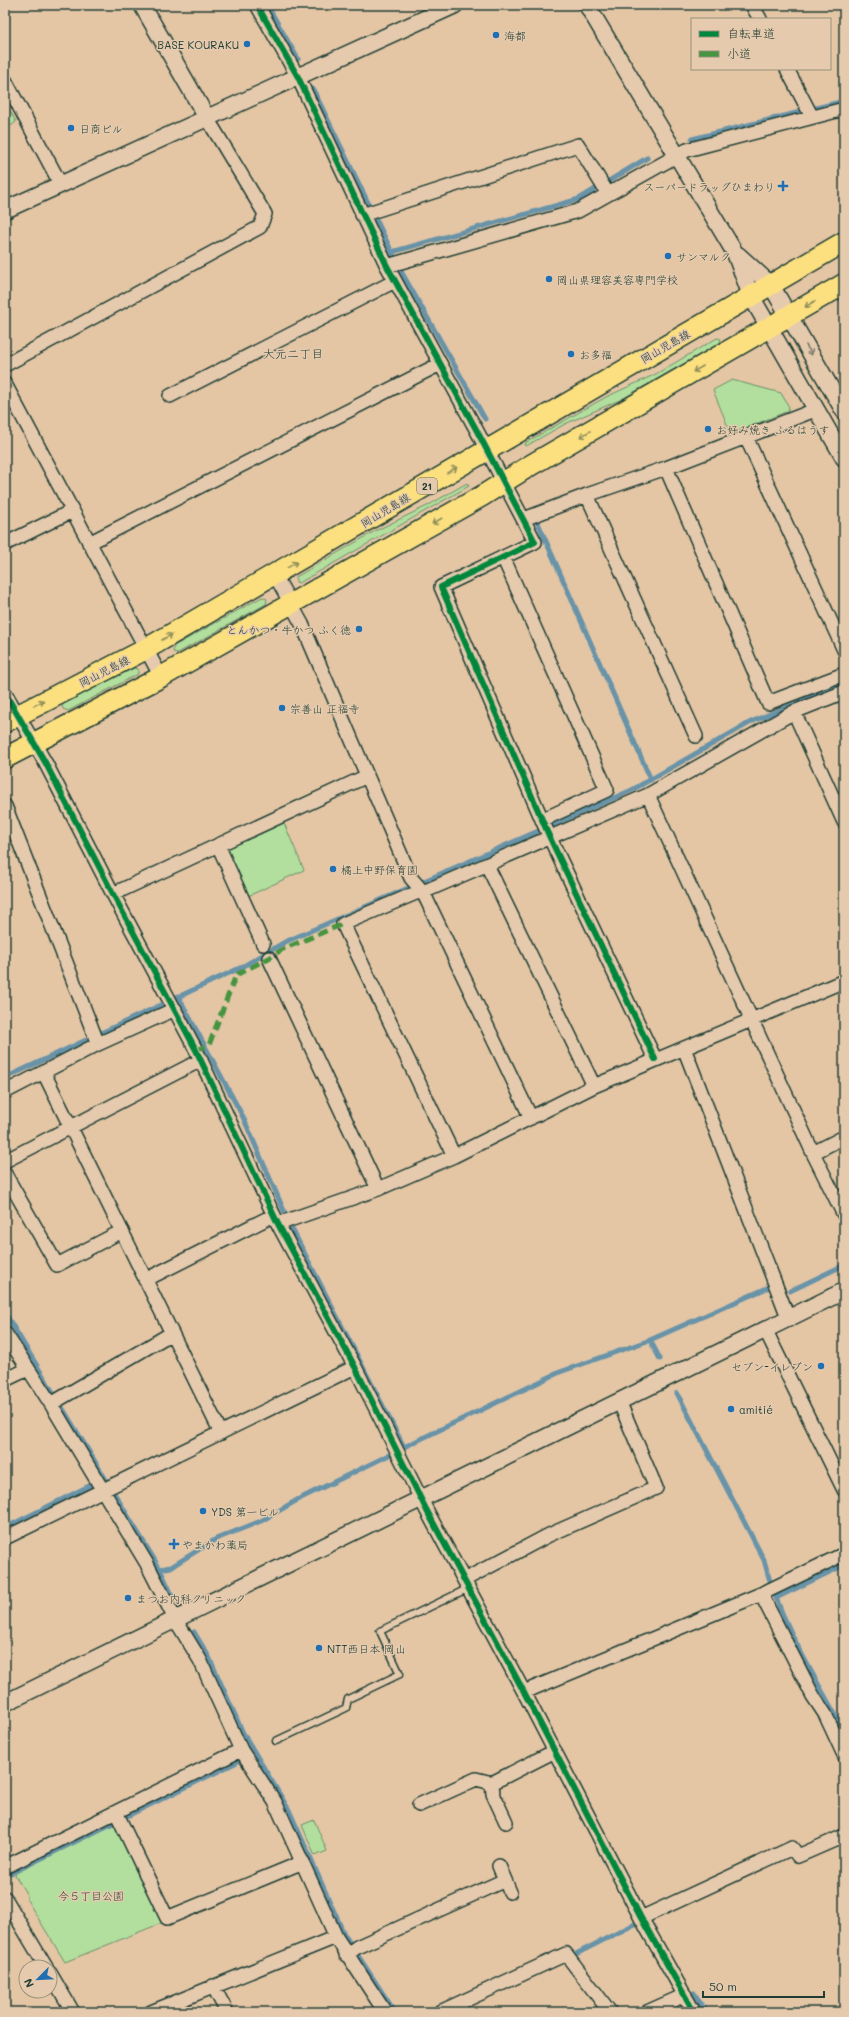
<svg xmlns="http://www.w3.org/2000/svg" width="849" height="2017" font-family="Mali,'Klee One',sans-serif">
<rect width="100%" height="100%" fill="#e4c6a5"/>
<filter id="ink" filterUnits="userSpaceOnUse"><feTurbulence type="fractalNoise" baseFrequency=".025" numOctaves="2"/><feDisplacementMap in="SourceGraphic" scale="8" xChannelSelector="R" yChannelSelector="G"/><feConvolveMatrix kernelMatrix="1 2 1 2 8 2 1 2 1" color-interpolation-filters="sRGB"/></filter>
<g filter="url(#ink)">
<path fill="#b2df9d" stroke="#688e68" d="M 5,101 L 16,122 L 5,130 Z
M 717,338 L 721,339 L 720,343 L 622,399 L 565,424 L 526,446 L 525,443 L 606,397 L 656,374 Z
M 732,380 L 781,393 L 789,407 L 788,411 L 731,434 L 713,390 Z
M 467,483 L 469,486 L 299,583 L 296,582 L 296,577 L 375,531 L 427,506 Z
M 262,597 L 267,599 L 266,604 L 178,653 L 173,652 L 174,646 Z
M 134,668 L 138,669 L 138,674 L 68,711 L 63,709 L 62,705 L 65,702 Z
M 284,823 L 304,870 L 246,897 L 227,849 Z
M 314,1820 L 327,1851 L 315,1856 L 302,1825 Z
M 113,1825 L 116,1827 L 164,1922 L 65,1962 L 27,1900 L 27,1895 L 15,1875 L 16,1873 Z"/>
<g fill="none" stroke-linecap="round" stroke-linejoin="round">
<path stroke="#6893a8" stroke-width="5" d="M 267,5 L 298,59
M 313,89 L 402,273 L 485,419
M 692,139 L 844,101
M 392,252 L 579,199 L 647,158
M 538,523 L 651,780
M 178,996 L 243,1117 L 292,1229 L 404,1447 L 560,1372 L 650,1340 L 660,1359
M 5,1078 L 242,967 L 285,942 L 632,790 L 751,722 L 844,683
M 790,1291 L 844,1265
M 5,1313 L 160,1569 L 173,1597
M 650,1340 L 767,1288
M 677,1393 L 764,1560 C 779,1621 814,1676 844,1730
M 5,1528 L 97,1482
M 160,1569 L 171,1567 L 216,1539 L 261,1521 L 299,1499 L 389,1455
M 776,1598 L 844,1565
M 194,1632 L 209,1657 L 243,1733 L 289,1810 L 344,1934 L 395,2012
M 11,1873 L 237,1762
M 570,1957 L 635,1924
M 694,1993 L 706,2012"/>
<defs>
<path id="service" d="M 276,1741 L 346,1708 L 348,1699 L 400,1674 L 380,1631 L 469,1588"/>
<path id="minor" d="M 257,5 L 298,77 L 387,266 L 477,431 L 535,542 L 441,587 L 550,838 L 655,1059
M 752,5 L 760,19
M 787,69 L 812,117
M 5,80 L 61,185
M 362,215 L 578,145 L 608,194
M 387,266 L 578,211 L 687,150 L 844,109
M 5,365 L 260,227 L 265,214 L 207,118
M 5,384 L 161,677
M 170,396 L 395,281
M 746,437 L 844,650
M 666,468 L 768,703 L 844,674
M 587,495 L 696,736
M 524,519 L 587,495 L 666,468 L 815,410
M 89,543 L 440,364
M 5,544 L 72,511
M 503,557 L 607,790 L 542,820
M 275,575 L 302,624 L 411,878 L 423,892 L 531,1118
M 5,693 L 45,762 L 113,894 L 196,1050 L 278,1224 L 355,1367 L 427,1511 L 524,1692 L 641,1918 L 694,2012
M 794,712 L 844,822
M 648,795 L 813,1153 L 844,1215
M 5,806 L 98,1044
M 218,845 L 263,944
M 487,865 L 594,1086
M 113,894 L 367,776
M 269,958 L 378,1189
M 684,1048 L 788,1317
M 44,1073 L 221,1433
M 5,1092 L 98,1044 L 175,1009
M 813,1153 L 844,1137
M 454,1156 L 343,924 L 416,893 L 423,892 L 648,795 L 794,712 L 844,692
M 5,1161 L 201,1060
M 5,1174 L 57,1265 L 122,1231
M 278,1224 L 378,1189 L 454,1156 L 594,1086 L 844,981
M 145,1280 L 274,1215
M 765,1329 L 844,1490
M 5,1333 L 51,1404 L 147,1564 L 175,1619 L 200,1660 L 241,1750 L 275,1802 L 336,1937 L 385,2012
M 5,1380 L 28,1369
M 51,1404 L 172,1333
M 5,1538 L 355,1367
M 464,1580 L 549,1535 L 656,1488 L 619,1401
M 761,1594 L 813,1696 L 825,1714 L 844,1755
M 524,1692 L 761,1594 L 844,1554
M 492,1783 L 493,1794 L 506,1822
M 419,1805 L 476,1779 L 492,1783 L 555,1751
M 116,1812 L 167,1918 L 303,1862
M 499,1866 L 510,1892
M 5,1867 L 241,1750
M 5,1898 L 46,1967
M 641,1918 L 792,1848 L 798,1856 L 844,1836
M 346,1955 L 357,1947 L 505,1880
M 50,1973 L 73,2012
M 213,1986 L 227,2012
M 151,2012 L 336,1937
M 440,2012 L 566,1954 L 610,2012
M 647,2012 L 685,1995"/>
<path id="tertiary" d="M 142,5 L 207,118
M 587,5 L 735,253 L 751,296 L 844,458
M 5,210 L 455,5
M 738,255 L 771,285 L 844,411
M 5,1703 L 844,1291"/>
<path id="primary" d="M 5,722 L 146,649 L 844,242
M 5,758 L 161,677 L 482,496 L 531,465 L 844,284"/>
</defs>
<use href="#service" stroke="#1f3d34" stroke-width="9"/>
<use href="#minor" stroke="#1f3d34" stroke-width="16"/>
<use href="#tertiary" stroke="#1f3d34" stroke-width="19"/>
<use href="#primary" stroke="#1f3d34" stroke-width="23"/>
<use href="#service" stroke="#e6caad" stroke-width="6"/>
<use href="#minor" stroke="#e6caad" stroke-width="13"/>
<use href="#tertiary" stroke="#e6caad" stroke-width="16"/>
<use href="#primary" stroke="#fce080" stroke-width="20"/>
<path stroke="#479441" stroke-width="5" stroke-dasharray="10 5" stroke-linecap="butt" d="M 196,1050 L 209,1045 L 236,975 L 269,958 L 283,949 L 343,924"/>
<defs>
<path id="cycleway" d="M 257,5 L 298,77 L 387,266 L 477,431 L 535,542 L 441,587 L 550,838 L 655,1059
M 5,693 L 45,762 L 113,894 L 196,1050 L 278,1224 L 355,1367 L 427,1511 L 524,1692 L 641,1918 L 694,2012"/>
</defs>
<use href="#cycleway" stroke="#e6caad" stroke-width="8"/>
<use href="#cycleway" stroke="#00873e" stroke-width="6"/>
</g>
<defs><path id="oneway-shaft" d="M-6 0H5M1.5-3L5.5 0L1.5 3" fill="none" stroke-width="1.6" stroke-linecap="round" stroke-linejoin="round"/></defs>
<g stroke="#8e8e5a">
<use href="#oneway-shaft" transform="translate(810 304) rotate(149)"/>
<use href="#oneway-shaft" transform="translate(698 369) rotate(150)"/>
<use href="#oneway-shaft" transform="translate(585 434) rotate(150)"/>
<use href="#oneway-shaft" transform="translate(452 470) rotate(-30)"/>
<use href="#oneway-shaft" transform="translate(437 521) rotate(150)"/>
<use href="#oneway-shaft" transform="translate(292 565) rotate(-31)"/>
<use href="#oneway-shaft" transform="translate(167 637) rotate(-30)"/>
<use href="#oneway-shaft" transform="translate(39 703) rotate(-27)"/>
</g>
<use stroke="#797c6a" href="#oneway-shaft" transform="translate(809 350) rotate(59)"/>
</g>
<g fill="#1f6fb2" stroke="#e6caad" stroke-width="1.5">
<circle cx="496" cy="35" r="4"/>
<circle cx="247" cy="44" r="4"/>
<circle cx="71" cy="128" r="4"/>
<path d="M781 180h4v4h4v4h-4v4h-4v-4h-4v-4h4z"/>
<circle cx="668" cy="256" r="4"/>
<circle cx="549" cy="279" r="4"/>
<circle cx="571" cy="354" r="4"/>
<circle cx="708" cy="429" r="4"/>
<circle cx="359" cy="629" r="4"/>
<circle cx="282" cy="708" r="4"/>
<circle cx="333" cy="869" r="4"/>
<circle cx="821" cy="1366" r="4"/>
<circle cx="731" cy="1409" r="4"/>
<circle cx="203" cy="1511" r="4"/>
<path d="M172 1538h4v4h4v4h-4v4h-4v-4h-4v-4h4z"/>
<circle cx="128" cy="1598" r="4"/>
<circle cx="319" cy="1648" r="4"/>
</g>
<g text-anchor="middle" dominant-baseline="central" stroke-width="3" stroke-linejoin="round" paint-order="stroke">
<rect fill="#e6caad" stroke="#5b6758" stroke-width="1" x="417" y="478" width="20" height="16" rx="3"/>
<g font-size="10" font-weight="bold" fill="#1f3d34">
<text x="427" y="486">21</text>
</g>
<g font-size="11" fill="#1f3d34" stroke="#e6caad" text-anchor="start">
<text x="504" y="35">海都</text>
<text x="239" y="44" text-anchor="end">BASE KOURAKU</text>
<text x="79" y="128">日商ビル</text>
<text x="775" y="186" text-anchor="end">スーパードラッグひまわり</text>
<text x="676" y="256">サンマルク</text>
<text x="557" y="279">岡山県理容美容専門学校</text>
<text x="579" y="354">お多福</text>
<text x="716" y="429">お好み焼き ふるはうす</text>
<text x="351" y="629" text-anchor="end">とんかつ・牛かつ ふく徳</text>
<text x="290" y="708">宗善山 正福寺</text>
<text x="341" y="869">橘上中野保育園</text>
<text x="813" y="1366" text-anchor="end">セブン-イレブン</text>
<text x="739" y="1409">amitié</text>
<text x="211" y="1511">YDS 第一ビル</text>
<text x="182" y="1544">やまかわ薬局</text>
<text x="136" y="1598">まつお内科クリニック</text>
<text x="327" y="1648">NTT西日本 岡山</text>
</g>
<g font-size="11" fill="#1f3d34" stroke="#e6caad">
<text transform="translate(665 346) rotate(-30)">岡山児島線</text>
<text transform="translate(385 510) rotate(-31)">岡山児島線</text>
<text transform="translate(104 671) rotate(-27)">岡山児島線</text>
</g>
<g font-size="11" fill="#264539" stroke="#e6caad">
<text x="91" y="1895">今５丁目公園</text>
</g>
<g font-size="12" fill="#1f3d34" stroke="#e6caad">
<text x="293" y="353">大元二丁目</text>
</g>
</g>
<rect width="849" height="2017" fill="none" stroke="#e6caad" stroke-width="20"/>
<rect x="10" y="10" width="829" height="1997" fill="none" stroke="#1f3d34" stroke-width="1.5" filter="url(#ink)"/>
<rect x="691" y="18" width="140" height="52" fill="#e6caad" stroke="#96927d"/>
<rect x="699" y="31" width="20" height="6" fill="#00873e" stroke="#96927d"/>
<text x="727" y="38" font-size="12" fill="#1f3d34">自転車道</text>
<rect x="699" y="51" width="20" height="6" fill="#479441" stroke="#96927d"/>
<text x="727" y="58" font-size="12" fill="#1f3d34">小道</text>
<g transform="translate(38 1979) rotate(246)"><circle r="19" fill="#e6caad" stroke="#96927d"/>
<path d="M0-3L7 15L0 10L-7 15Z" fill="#1f6fb2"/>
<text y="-6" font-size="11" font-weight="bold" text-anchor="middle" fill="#1f3d34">N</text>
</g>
<path d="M703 1991v6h121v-6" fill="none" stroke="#1f3d34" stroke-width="2"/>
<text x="709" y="1991" font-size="12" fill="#1f3d34" stroke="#e6caad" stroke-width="3" paint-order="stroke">50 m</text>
</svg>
